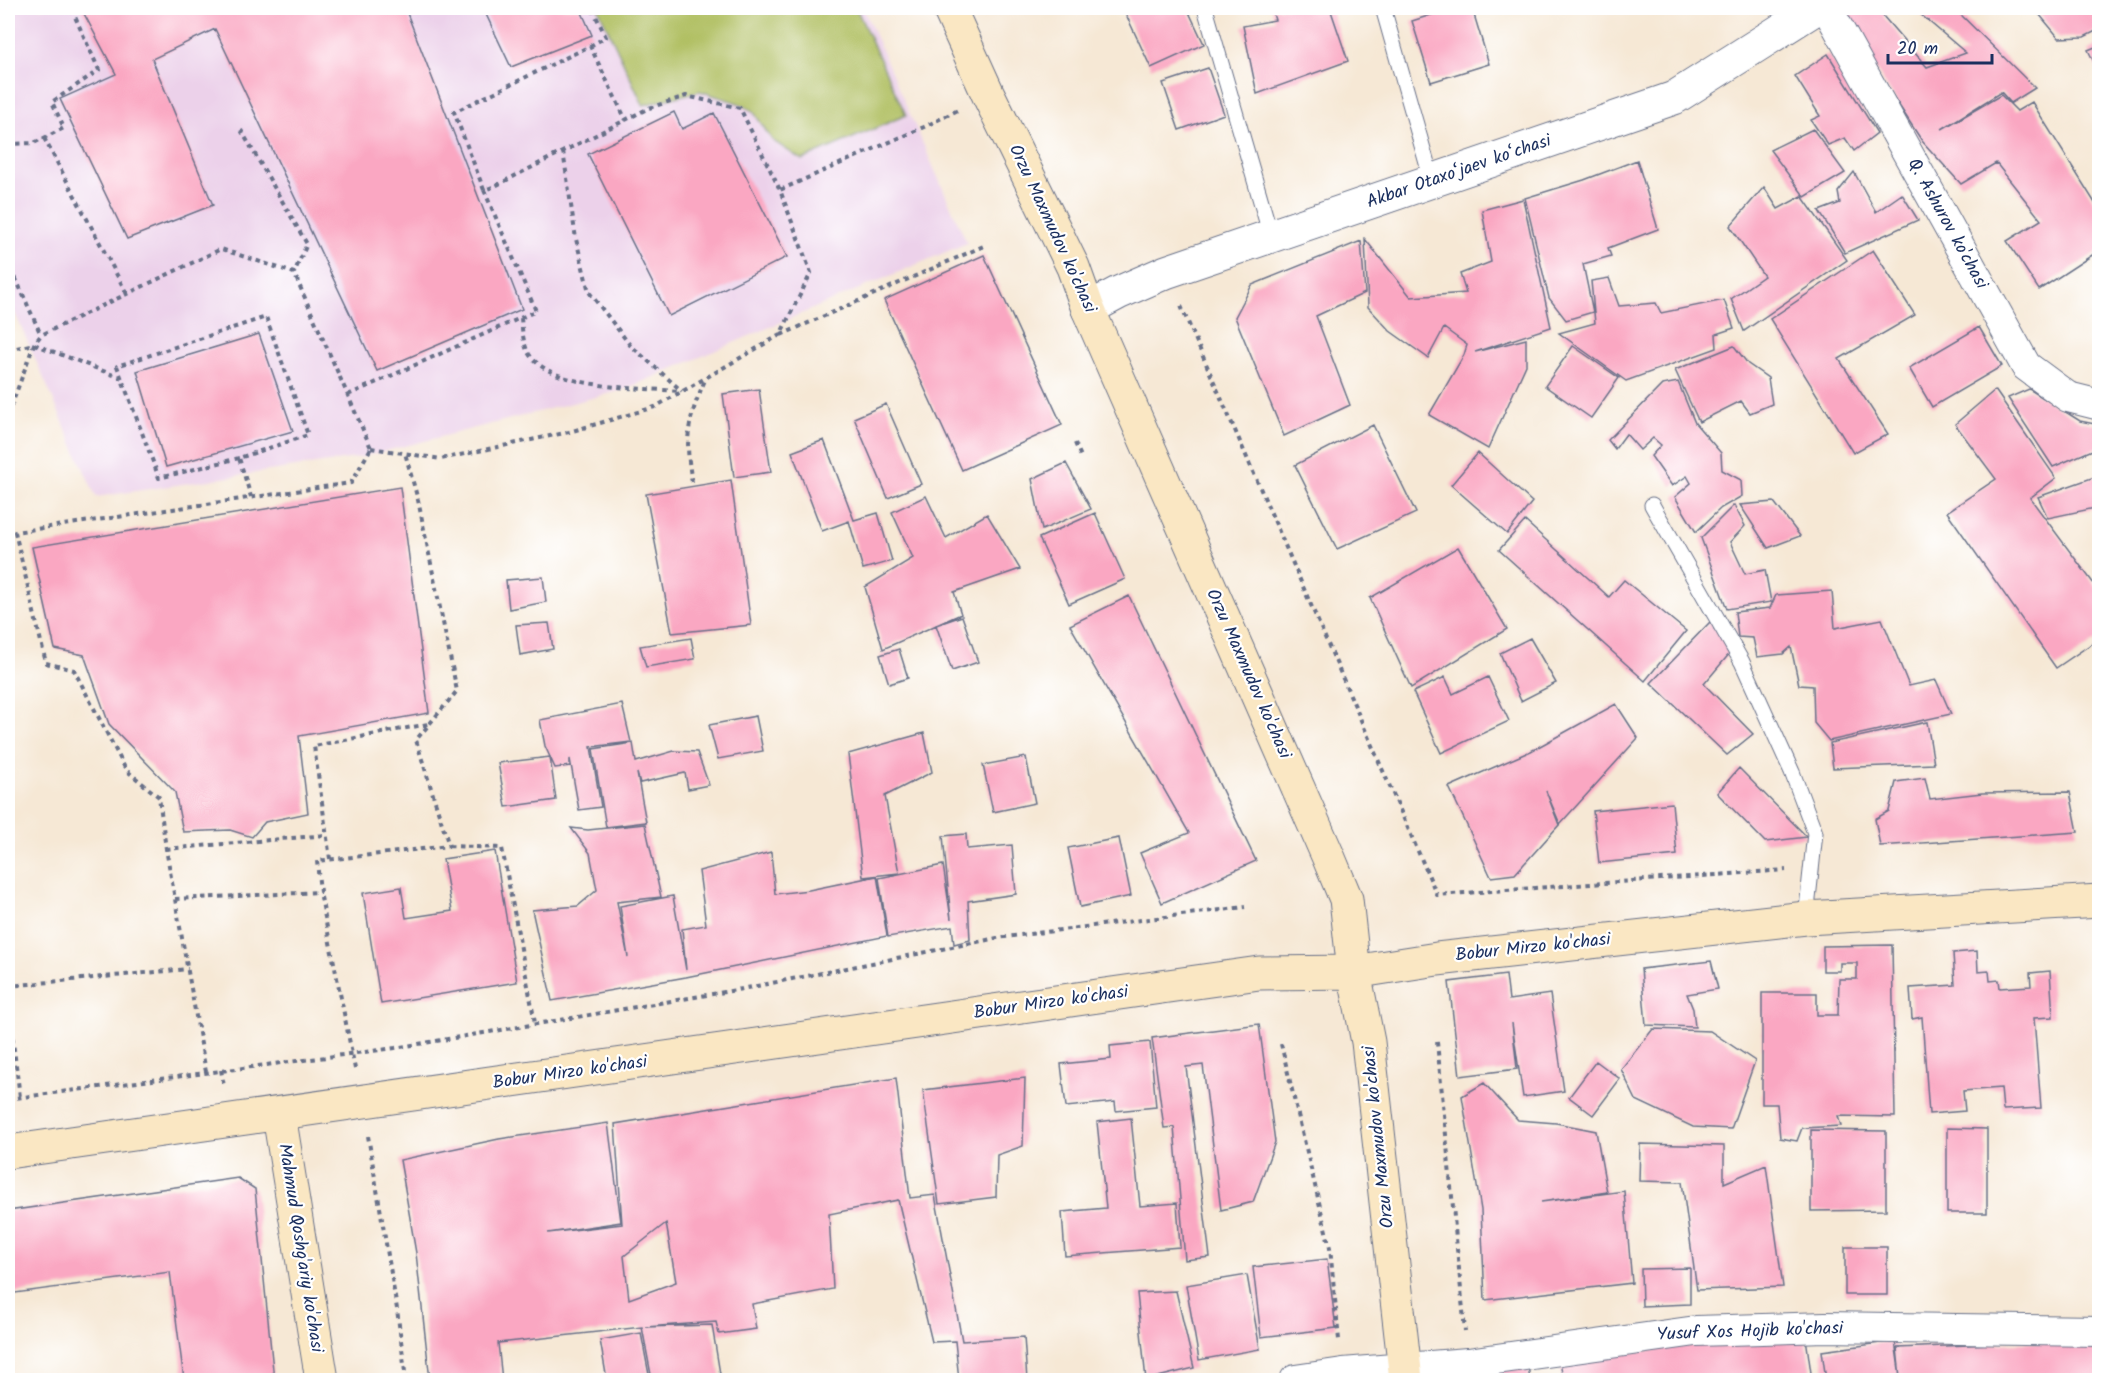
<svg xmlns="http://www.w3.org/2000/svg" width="2107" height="1388" font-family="Kalam,sans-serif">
<rect width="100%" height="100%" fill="#fff"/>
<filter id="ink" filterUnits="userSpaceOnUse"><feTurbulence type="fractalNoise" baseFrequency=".0167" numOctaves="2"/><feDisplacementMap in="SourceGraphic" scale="12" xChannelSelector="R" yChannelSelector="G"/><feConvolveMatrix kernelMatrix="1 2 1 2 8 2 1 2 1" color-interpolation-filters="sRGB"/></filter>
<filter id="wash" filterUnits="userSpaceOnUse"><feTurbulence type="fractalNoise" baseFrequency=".008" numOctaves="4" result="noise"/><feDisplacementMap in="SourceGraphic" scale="24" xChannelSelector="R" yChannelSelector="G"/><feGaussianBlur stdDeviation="1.35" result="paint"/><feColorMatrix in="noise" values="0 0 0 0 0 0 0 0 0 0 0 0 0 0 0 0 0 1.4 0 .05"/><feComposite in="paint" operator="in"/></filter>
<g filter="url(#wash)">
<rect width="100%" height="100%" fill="#f6e8d5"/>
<path fill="#ecd1ea" d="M 8,8 L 863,8 L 967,243 L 623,390 L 362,457 L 96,497 L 8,297 Z"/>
<path fill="#b1c063" stroke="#667860" stroke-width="1.5" d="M 598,8 L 856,8 L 906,115 L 802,160 L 772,140 L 753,111 L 738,103 L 700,91 L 643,105 Z"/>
<g id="blocks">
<path fill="#faa7c2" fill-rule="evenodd" d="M 81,8 L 405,8 L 522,309 L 377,371 L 215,29 L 152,59 L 213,205 L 127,239 L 60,99 L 116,74 Z
M 483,8 L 580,8 L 592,35 L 511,67 Z
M 1123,8 L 1187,8 L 1204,44 L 1151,68 Z
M 1271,8 L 1330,8 L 1348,61 L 1257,94 L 1243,26 L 1275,20 Z
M 1453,8 L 1472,8 L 1489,64 L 1431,82 L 1412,21 Z
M 1850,8 L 1891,8 L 1883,16 L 1927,67 L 1966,53 L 1913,8 L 1954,8 L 2035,88 L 2011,103 L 2001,92 L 1942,129 L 2001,95 L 2017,111 L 2032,102 L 2100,211 L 2100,250 L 2039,290 L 2007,241 L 2041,220 L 1996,163 L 1961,184 L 1922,141 L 1840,14 Z
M 2034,8 L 2100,8 L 2100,29 L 2084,37 L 2059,38 Z
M 2100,45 L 2100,74 L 2088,50 Z
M 1828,54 L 1877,133 L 1854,151 L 1845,138 L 1828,145 L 1811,120 L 1820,116 L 1795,76 Z
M 1208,68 L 1224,114 L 1179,130 L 1163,83 Z
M 674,112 L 682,129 L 714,113 L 787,257 L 669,316 L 588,154 Z
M 1813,129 L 1845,173 L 1805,197 L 1770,150 Z
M 1637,160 L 1658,229 L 1608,248 L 1611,256 L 1583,264 L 1593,312 L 1566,320 L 1549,298 L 1525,198 L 1584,180 Z
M 1854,172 L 1876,212 L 1902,194 L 1918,220 L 1845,253 L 1819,211 L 1840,203 L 1838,192 Z
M 1764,187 L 1778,209 L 1802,196 L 1847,260 L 1744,331 L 1731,299 L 1764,276 L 1730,226 Z
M 1523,199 L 1551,327 L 1475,352 L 1526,339 L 1526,365 L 1488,449 L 1429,415 L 1464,355 L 1467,345 L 1444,328 L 1428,358 L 1390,331 L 1368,307 L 1365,239 L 1411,297 L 1466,293 L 1460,274 L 1491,262 L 1482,210 Z
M 1361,241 L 1365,293 L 1316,316 L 1350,405 L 1284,436 L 1235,317 L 1252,285 Z
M 1873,250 L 1915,315 L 1839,359 L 1888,434 L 1853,453 L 1770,319 Z
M 984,255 L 1062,425 L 962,470 L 884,300 Z
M 1609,278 L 1619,306 L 1656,303 L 1661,313 L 1724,300 L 1734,328 L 1716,334 L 1717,348 L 1626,381 L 1559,333 L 1595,323 L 1591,281 Z
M 1979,327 L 2002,366 L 1932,407 L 1909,368 Z
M 259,334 L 293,431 L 166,467 L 137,371 Z
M 1573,346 L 1619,378 L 1591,418 L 1545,386 Z
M 1734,346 L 1748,364 L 1768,378 L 1772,404 L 1750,413 L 1741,401 L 1699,422 L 1675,370 Z
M 1678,382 L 1695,423 L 1721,453 L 1722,470 L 1741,480 L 1742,496 L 1721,508 L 1696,532 L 1675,497 L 1691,483 L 1687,476 L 1672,486 L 1651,456 L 1661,445 L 1653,438 L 1640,450 L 1626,434 L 1615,449 L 1608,440 L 1662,385 Z
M 759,389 L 771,472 L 734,477 L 723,394 Z
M 2029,389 L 2080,421 L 2100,425 L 2100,455 L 2097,448 L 2053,467 L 2008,398 Z
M 1995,390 L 2056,478 L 2030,498 L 2100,592 L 2100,638 L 2056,668 L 1947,512 L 1996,479 L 1955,424 Z
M 886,404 L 921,484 L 888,498 L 854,418 Z
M 1373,425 L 1416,513 L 1337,549 L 1295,465 Z
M 824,440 L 854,520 L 878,513 L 892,561 L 863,569 L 849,521 L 822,531 L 792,452 Z
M 1478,453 L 1532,502 L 1507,534 L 1451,485 Z
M 1066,463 L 1091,509 L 1042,530 L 1032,479 Z
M 2100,475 L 2100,507 L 2048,518 L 2038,497 Z
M 731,480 L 751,625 L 672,633 L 646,494 Z
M 400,487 L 429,713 L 299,736 L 308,813 L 265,822 L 252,837 L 230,830 L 183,832 L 175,792 L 109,724 L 84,655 L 55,649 L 32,547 Z
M 926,496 L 946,538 L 987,514 L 1020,569 L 954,592 L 961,614 L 883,649 L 865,587 L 913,558 L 892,512 Z
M 1774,502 L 1800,536 L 1768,548 L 1740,505 Z
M 1734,505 L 1745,526 L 1730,542 L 1745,574 L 1765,570 L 1771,602 L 1727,609 L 1701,538 Z
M 1095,513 L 1125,579 L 1069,604 L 1039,538 Z
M 1525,521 L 1609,597 L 1624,580 L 1686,631 L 1645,681 L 1499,550 Z
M 1458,547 L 1507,629 L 1411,688 L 1370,598 Z
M 543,577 L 546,602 L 509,609 L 506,580 Z
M 1832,591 L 1835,628 L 1882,619 L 1909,686 L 1936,680 L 1951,714 L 1829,741 L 1814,723 L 1813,686 L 1799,685 L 1791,647 L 1783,654 L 1757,657 L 1753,638 L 1738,637 L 1735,612 L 1770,608 L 1776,595 Z
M 1129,596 L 1256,861 L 1162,903 L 1140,853 L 1189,833 L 1070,625 Z
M 962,616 L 978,662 L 952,671 L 936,625 Z
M 1711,621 L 1731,652 L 1704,684 L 1753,734 L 1727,755 L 1651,683 Z
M 549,623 L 553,649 L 520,655 L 516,625 Z
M 691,638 L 695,659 L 646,667 L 640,646 Z
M 1530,638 L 1556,683 L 1521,701 L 1500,653 Z
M 899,649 L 908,678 L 889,684 L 880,655 Z
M 1445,677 L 1453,694 L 1488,677 L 1509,721 L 1441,753 L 1413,692 Z
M 622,704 L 631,742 L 591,747 L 601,807 L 579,810 L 570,759 L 570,766 L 555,768 L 545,746 L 540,720 Z
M 1616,704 L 1638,738 L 1560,824 L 1546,791 L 1559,825 L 1515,874 L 1491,877 L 1449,787 L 1531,751 Z
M 756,716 L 763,751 L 718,759 L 709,725 Z
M 1927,722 L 1934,764 L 1833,768 L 1830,743 Z
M 924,733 L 932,772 L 885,796 L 899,873 L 863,877 L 848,754 Z
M 633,743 L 636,762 L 674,751 L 697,752 L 709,785 L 688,789 L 685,773 L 640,783 L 637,773 L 646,822 L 606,827 L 593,749 Z
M 550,757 L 556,800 L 506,807 L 498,763 Z
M 1026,757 L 1035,803 L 993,812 L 983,765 Z
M 1739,768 L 1807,837 L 1765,842 L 1717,793 Z
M 1925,778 L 1930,799 L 1982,793 L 2070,792 L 2078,832 L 1880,846 L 1875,819 L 1889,811 L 1896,782 Z
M 1672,803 L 1677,855 L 1599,863 L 1593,811 Z
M 645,824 L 661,897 L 617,902 L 628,957 L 620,906 L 673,896 L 686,970 L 682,929 L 706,925 L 699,871 L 771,852 L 775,894 L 809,890 L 877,876 L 887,936 L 686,977 L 552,1001 L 532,910 L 578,906 L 597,890 L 590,853 L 571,828 L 588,830 Z
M 966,834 L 967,849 L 1012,845 L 1016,894 L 968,901 L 970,940 L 954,944 L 952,926 L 888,937 L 879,878 L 943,865 L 951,919 L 943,836 Z
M 1119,838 L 1131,896 L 1080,907 L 1068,848 Z
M 495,851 L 517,982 L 381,1004 L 363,893 L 401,887 L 406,918 L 452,911 L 443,859 Z
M 1892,945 L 1895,1117 L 1838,1116 L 1841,1126 L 1802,1128 L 1797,1141 L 1780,1138 L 1777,1104 L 1762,1104 L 1762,993 L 1817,993 L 1817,1015 L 1838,1015 L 1839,979 L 1857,979 L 1857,963 L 1840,963 L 1840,971 L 1823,971 L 1823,946 Z
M 1977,951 L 1978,972 L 1989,971 L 1990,981 L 1999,980 L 2000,988 L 2031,986 L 2030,973 L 2050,971 L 2053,1017 L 2034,1018 L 2041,1108 L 2003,1110 L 2001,1088 L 1963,1091 L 1965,1111 L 1929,1114 L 1922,1017 L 1912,1019 L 1910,988 L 1955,985 L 1953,953 Z
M 1711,961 L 1718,989 L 1687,994 L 1693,1009 L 1695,1027 L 1646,1025 L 1641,969 Z
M 1506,975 L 1509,1000 L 1550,994 L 1564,1091 L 1523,1097 L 1512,1023 L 1517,1069 L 1460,1076 L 1449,982 Z
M 1259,1024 L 1275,1142 L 1253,1202 L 1221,1210 L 1203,1065 L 1186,1067 L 1210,1257 L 1185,1260 L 1174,1127 L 1164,1128 L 1152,1038 Z
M 1653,1029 L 1710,1031 L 1755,1061 L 1731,1129 L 1693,1127 L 1636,1100 L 1621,1069 Z
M 1150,1042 L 1156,1107 L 1116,1111 L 1115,1102 L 1066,1107 L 1061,1064 L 1111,1059 L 1110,1046 Z
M 1596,1061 L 1620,1079 L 1593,1115 L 1569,1097 Z
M 896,1078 L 910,1198 L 935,1195 L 962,1341 L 1024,1337 L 1027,1380 L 959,1380 L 955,1341 L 932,1342 L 898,1200 L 829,1214 L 833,1289 L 752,1304 L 756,1329 L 719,1334 L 716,1322 L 645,1327 L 712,1325 L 721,1380 L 652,1380 L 642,1327 L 498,1343 L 502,1380 L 430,1380 L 416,1253 L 400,1160 L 499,1139 L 608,1123 L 621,1222 L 548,1233 L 622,1224 L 615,1124 ZM 666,1223 L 676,1282 L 629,1299 L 624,1256 Z
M 1025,1078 L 1023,1146 L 997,1155 L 996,1197 L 939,1204 L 923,1090 Z
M 1484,1083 L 1518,1120 L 1556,1123 L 1596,1131 L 1607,1192 L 1541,1202 L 1624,1191 L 1632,1283 L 1485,1300 L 1481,1210 L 1462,1096 Z
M 1131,1118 L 1140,1206 L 1177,1203 L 1180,1247 L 1065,1256 L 1062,1212 L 1106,1208 L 1097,1122 Z
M 1947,1128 L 1987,1129 L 1987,1213 L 1947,1213 Z
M 1811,1130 L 1886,1131 L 1886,1210 L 1811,1211 Z
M 1640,1144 L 1724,1146 L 1724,1183 L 1766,1165 L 1783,1287 L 1697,1290 L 1682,1182 L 1639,1181 Z
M 238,1178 L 255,1189 L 274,1380 L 184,1380 L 170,1272 L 8,1294 L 8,1211 Z
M 1845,1247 L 1887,1247 L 1887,1295 L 1845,1295 Z
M 1327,1259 L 1336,1328 L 1261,1337 L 1253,1267 Z
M 1690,1268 L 1690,1304 L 1642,1306 L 1641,1269 Z
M 1247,1275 L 1260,1349 L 1199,1360 L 1186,1285 Z
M 1176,1291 L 1194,1368 L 1146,1380 L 1137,1293 Z
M 1805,1331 L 1812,1380 L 1563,1380 L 1560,1361 Z
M 641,1333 L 650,1380 L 607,1380 L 600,1340 Z
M 2100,1337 L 2100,1380 L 1826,1380 L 1822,1351 L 1895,1341 L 1900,1377 L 1897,1348 L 2043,1342 Z
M 1527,1357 L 1530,1380 L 1498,1380 L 1495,1361 Z"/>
</g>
</g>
<g filter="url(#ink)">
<use href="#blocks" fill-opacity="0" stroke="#687088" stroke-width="1.5"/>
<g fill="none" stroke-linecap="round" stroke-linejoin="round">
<defs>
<path id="service" d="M 1205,8 L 1271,236
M 1383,8 L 1432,181
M 1652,505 L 1742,662 L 1792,772 L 1815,833 L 1806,918"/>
<path id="minor" d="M 1827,8 L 2026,366 L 2068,397 L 2100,405
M 1295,1380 L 1343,1373 L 1468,1363 L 1696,1331 L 1825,1327 L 2100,1331"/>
<path id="tertiary" d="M 1088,309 L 1118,293 L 1166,272 L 1674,98 L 1816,8"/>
<path id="secondary" d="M 949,8 L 988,94 L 1073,267 L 1088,309 L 1328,856 L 1346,899 L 1354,972 L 1368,1042 L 1406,1380
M 279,1115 L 322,1380
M 8,1152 L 1259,973 L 1354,972 L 1437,959 L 1806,918 L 2100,901"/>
</defs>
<use href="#service" stroke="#687088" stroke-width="17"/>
<use href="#minor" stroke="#687088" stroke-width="32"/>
<use href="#tertiary" stroke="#687088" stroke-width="35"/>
<use href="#secondary" stroke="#687088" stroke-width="35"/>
<path stroke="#687088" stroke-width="4" stroke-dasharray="4.5 4.5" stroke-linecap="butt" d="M 590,46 L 606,37 L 592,8
M 241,130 L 307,244 L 294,273
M 44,138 L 127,294
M 8,144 L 34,143 L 64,128 L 52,102 L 99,70 L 71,8
M 563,151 L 576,239 L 589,292 L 630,345 L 682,391
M 484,190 L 454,112 L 590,46 L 626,120
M 8,261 L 41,335
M 1181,306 L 1437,895 L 1786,870
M 521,318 C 522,329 523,344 529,354 C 553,390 642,388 681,391
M 781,335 L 986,245
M 8,350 L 34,344 L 121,378
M 348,395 L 536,311 L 484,190 L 493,187 L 649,108 L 686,96 L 740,108 L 780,190
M 8,415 L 34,344 L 41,335 L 221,249 L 294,273 L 371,448
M 1075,443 L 1082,459
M 371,448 L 441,459 L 569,432 L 655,407 L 780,335 L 811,273 L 780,190 L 924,127 L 958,110
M 239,458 L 159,478 L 117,366 L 266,317 L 308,435 L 239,458 L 251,497
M 692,482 C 684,438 688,418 706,378
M 449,846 L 502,848 L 535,1023
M 166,849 L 327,835
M 330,859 L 314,746 L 428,724
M 175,899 L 320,892
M 8,986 L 188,969
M 8,1002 L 20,1097
M 1437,1042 L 1465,1331
M 1281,1044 L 1330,1248 L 1339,1340
M 355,1069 L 320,892 L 317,861 L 449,846 L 416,740 L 457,691 L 418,500 L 405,453
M 221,1070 L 224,1086
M 206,1072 L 166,849 L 159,797 L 126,770 L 74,670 L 46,663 L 15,532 L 351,483 L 371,448
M 8,1099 L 395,1048 L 742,989 L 997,938 L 1245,907
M 368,1136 L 397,1309 L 406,1380"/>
<use href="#service" stroke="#fff" stroke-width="15"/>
<use href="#minor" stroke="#fff" stroke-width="30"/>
<use href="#tertiary" stroke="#fff" stroke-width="33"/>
<use href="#secondary" stroke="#fae7c3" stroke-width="33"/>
</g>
</g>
<g text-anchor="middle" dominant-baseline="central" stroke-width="4.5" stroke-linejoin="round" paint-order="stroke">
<g font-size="18" fill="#1b2f5e" stroke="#fff">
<text transform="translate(1459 172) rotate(-19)">Akbar Otaxo‘jaev ko‘chasi</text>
<text transform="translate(1947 224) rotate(61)">Q. Ashurov ko'chasi</text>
<text transform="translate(1052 229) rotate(65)">Orzu Maxmudov ko'chasi</text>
<text transform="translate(1248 674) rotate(66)">Orzu Maxmudov ko'chasi</text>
<text transform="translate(1533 948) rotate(-6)">Bobur Mirzo ko'chasi</text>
<text transform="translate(1051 1003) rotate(-8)">Bobur Mirzo ko'chasi</text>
<text transform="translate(570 1073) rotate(-8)">Bobur Mirzo ko'chasi</text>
<text transform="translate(1379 1137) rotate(-96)">Orzu Maxmudov ko'chasi</text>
<text transform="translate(300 1248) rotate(81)">Mahmud Qoshg'ariy ko'chasi</text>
<text transform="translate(1750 1332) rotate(-2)">Yusuf Xos Hojib ko'chasi</text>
</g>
</g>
<rect width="2107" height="1388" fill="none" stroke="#fff" stroke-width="30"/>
<path d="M1888 54v9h104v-9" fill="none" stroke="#1b2f5e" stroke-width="3"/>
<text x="1897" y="54" font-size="18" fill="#1b2f5e" stroke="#ffffff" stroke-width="4.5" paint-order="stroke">20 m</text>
</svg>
